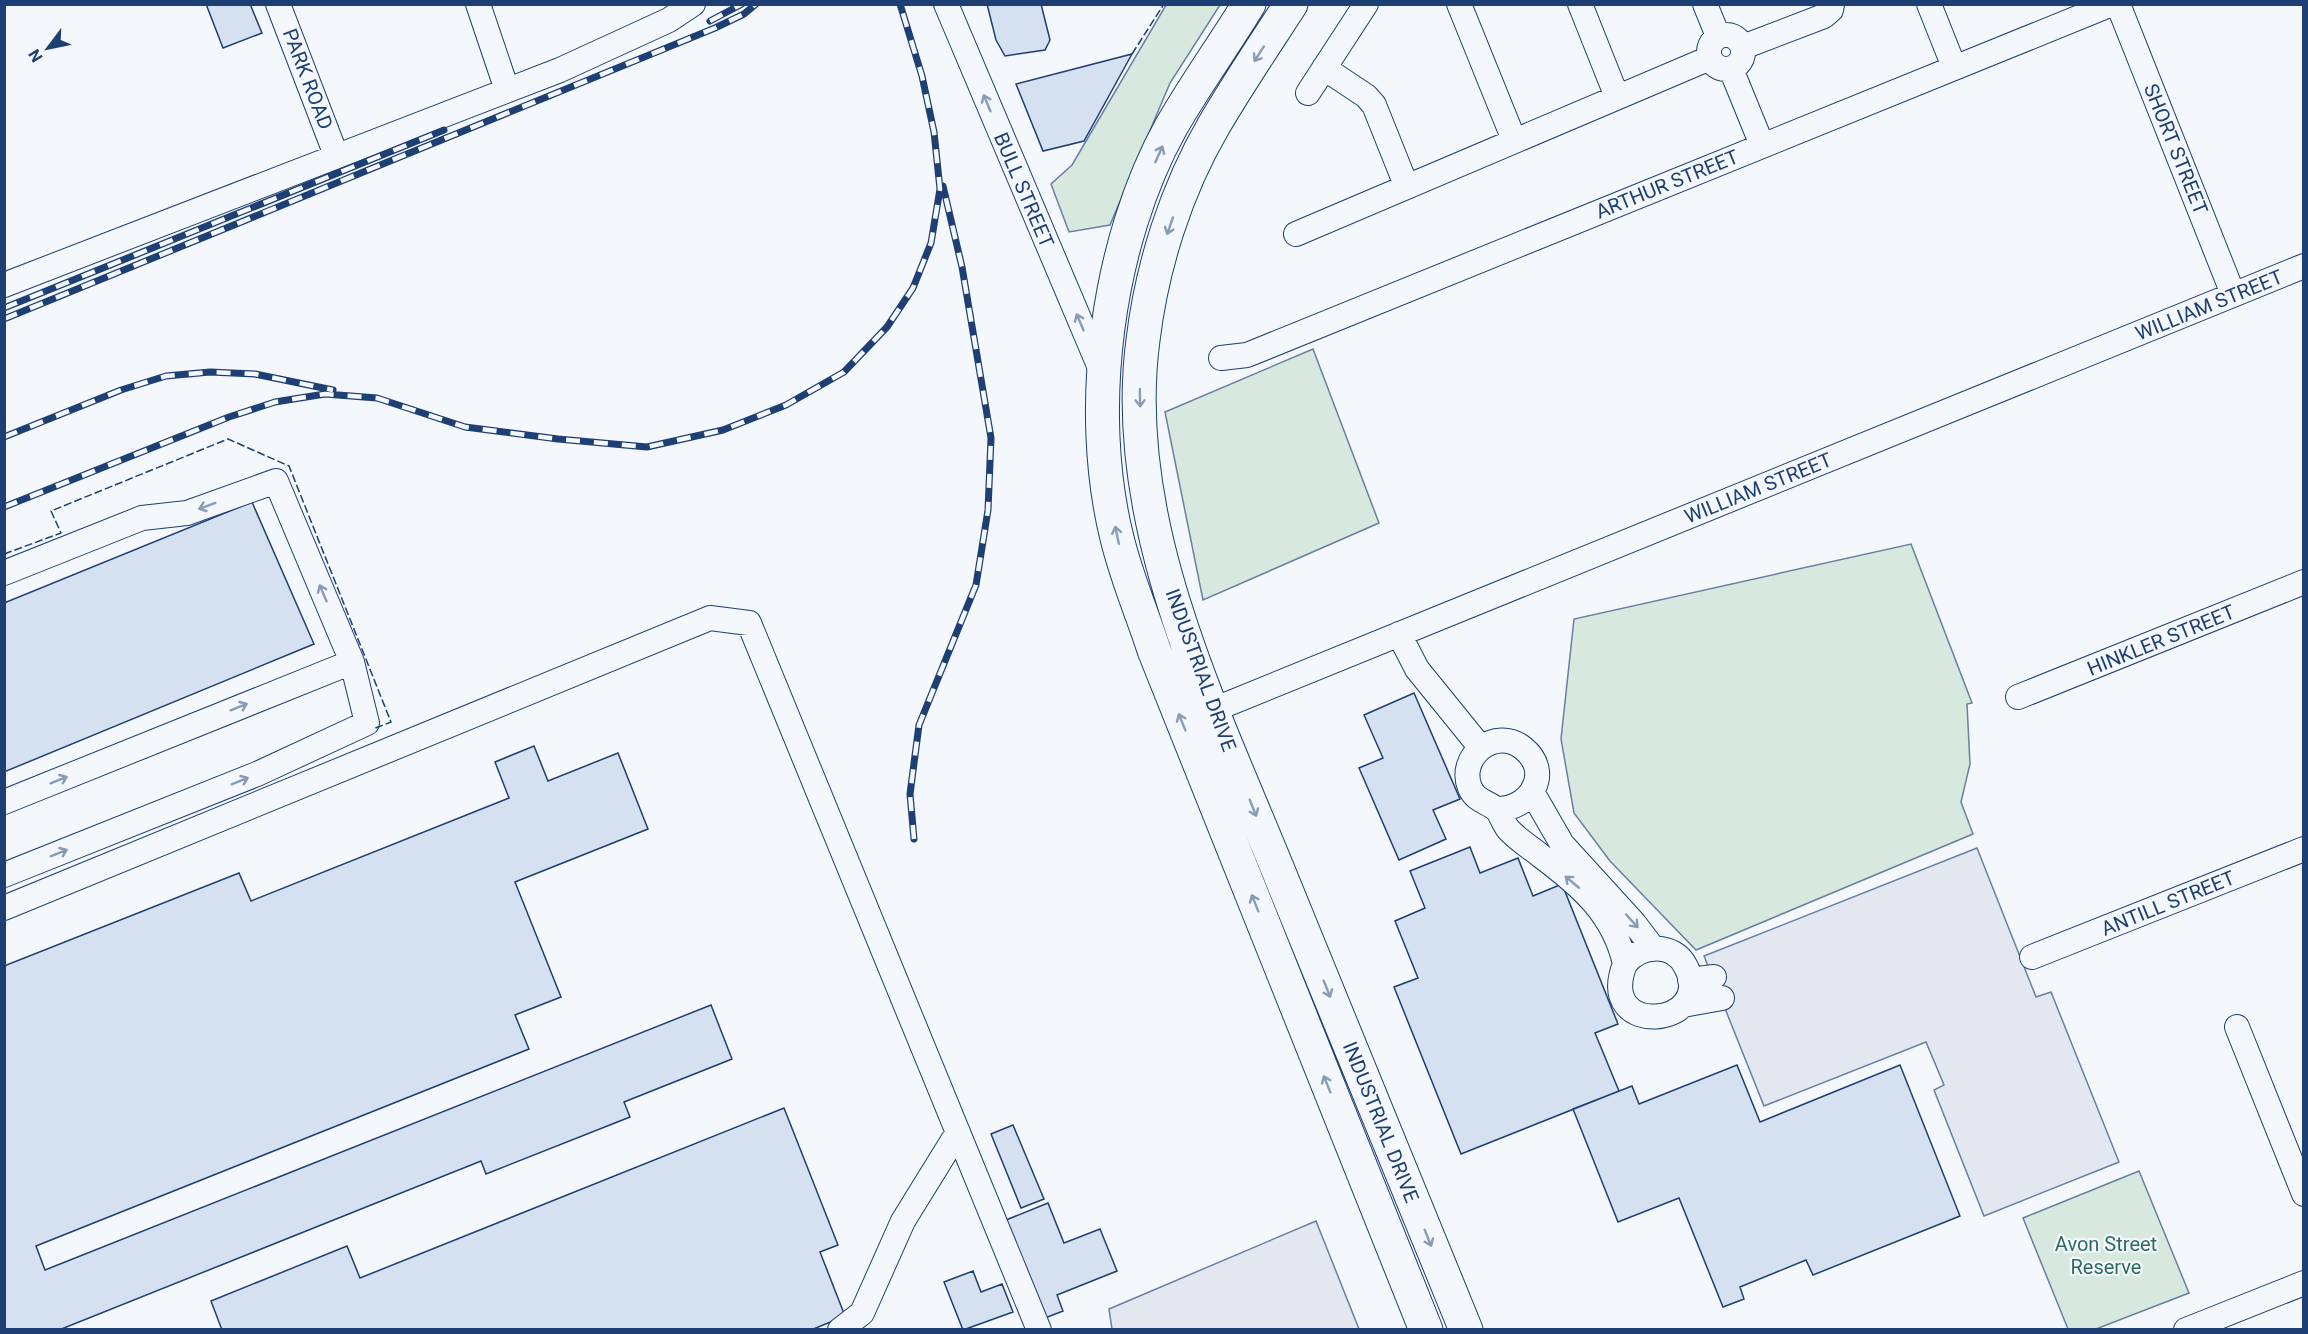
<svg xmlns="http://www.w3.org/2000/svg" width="2308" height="1334" font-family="Roboto,sans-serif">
<rect width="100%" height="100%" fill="#f4f7fb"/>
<path fill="#d7e8df" stroke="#687fa3" stroke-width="1.5" d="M 1166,5 L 1220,5 L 1170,83 L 1110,225 L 1069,232 L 1051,184 L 1072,165 Z
M 1313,349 L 1379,523 L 1203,600 L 1165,412 Z
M 1911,544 L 1972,703 L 1967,704 L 1970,764 L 1961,802 L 1973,834 L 1696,950 L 1610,861 L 1574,813 L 1561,739 L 1574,619 Z
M 2139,1171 L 2189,1293 L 2096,1329 L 2068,1329 L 2023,1218 Z"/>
<path fill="#e3e8f0" stroke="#687fa3" stroke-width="1.5" d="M 1977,848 L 2036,997 L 2051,992 L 2119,1162 L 1984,1216 L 1934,1090 L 1944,1085 L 1926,1042 L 1764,1106 L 1704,956 Z
M 1316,1221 L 1359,1329 L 1112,1329 L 1109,1309 Z"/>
<path fill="#d5e0f0" stroke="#1d3f73" stroke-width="1.5" d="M 206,4 L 250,4 L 262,33 L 223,48 Z
M 987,4 L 1041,4 L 1050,40 L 1045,50 L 1005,56 L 996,40 Z
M 1132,54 L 1084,141 L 1043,151 L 1016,84 Z
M 252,502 L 314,644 L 4,772 L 4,603 Z
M 1414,693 L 1460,799 L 1433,810 L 1446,839 L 1399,860 L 1359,768 L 1383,758 L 1364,715 Z
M 534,746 L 548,781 L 618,753 L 648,829 L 515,882 L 561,997 L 515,1015 L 529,1049 L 36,1246 L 45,1270 L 711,1005 L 732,1059 L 624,1102 L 630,1117 L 486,1174 L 481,1161 L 59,1330 L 4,1330 L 4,966 L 239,873 L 251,901 L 509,798 L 495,762 Z
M 1470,847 L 1480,873 L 1518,858 L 1533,896 L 1562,884 L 1618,1024 L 1595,1033 L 1619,1091 L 1461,1154 L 1394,987 L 1418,978 L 1395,921 L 1425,908 L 1410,871 Z
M 1737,1065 L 1760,1122 L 1900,1065 L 1960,1216 L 1813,1275 L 1806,1260 L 1740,1287 L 1744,1299 L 1723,1307 L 1679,1198 L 1618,1222 L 1573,1109 L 1632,1086 L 1639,1104 Z
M 784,1108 L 838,1245 L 820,1252 L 845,1316 L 811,1330 L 222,1330 L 211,1301 L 347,1246 L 360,1278 Z
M 1013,1125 L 1044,1199 L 1021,1208 L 991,1134 Z
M 1048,1203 L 1064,1243 L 1100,1229 L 1117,1271 L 1057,1295 L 1063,1311 L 1045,1318 L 1006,1220 Z
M 973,1271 L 981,1292 L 1002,1284 L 1013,1312 L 963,1330 L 944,1282 Z"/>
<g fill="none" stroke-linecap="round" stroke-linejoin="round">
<defs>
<path id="minor" d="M 278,4 L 336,155
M 478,4 L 507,90
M 946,4 L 1103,375
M 1459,4 L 1514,140
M 1580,4 L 1617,97
M 1705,4 L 1718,36
M 1929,4 L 1954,67
M 2118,4 L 2233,294
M1709 52a17 17 0 1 1 34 0a17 17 0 1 1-34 0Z
M 1743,47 L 1824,16 L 1831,10 L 1832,4
M 1324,68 L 1366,96 L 1374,105 L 1406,185
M 1731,69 L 1762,145
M 1308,93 L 1366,4
M 1296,234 L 1710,58
M 4,285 L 560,70 L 669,20 L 693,4
M 1221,358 L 1247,355 L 2112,4
M 4,573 L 142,518 L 187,513 L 276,481 L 352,662 L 4,802
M 1399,634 L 1417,669 L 1481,748
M 2018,697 L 2304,582
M 1213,710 L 2304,266
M 1532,792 L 1562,844 L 1634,923 L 1653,948
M 1496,809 C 1531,810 1553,772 1523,748 C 1496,726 1457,756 1470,788 C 1476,802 1489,802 1497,810 C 1502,816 1504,825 1509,830 C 1518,840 1530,847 1541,856 C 1581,886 1614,914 1625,964 C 1595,1040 1717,1027 1686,967 C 1674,942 1641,944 1625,964
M 4,875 L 257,774 L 367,723 L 352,662
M 4,908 L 710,618 L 749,623 L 1039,1330
M 2032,957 L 2304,849
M 1690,980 L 1714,977
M 1683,1005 L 1722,998
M 2237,1027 L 2304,1194
M 840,1330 L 862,1313 L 903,1221 L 958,1132
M 2186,1330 L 2304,1283"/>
<path id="highway" d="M 1249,4 C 1224,45 1195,85 1171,127 C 1107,242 1085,410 1117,538 C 1126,576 1142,613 1154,650 L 1426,1330
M 1291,4 C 1265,44 1238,84 1214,125 C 1176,190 1152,266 1143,340 C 1118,527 1217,717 1285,887 C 1345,1034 1405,1182 1466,1330"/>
</defs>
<use href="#minor" stroke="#1d3f73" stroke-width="26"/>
<use href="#highway" stroke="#1d3f73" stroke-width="35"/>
<use href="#minor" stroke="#f4f7fb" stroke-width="24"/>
<use href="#highway" stroke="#f4f7fb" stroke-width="33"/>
<defs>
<path id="rail" d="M 710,21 L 742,4
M 4,308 L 444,130
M 4,319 L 715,28 L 744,14 L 756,4
M 4,437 L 121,390 L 166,376 L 210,372 L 255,374 L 333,390
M 4,507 L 229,417 L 275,402 L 325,394 L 377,398 L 465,427 L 558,439 L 647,447 L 723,430 L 786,405 L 844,372 L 887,327 L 913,288 L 931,243 L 940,189 L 934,132 L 922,76 L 900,4
M 914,839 L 910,794 L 919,725 L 976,585 L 988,510 L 991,438 L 962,267 L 943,186"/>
</defs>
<use href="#rail" stroke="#1d3f73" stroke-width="7"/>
<use href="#rail" stroke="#f4f7fb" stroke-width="4.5" stroke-dasharray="14" stroke-linecap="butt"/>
<path stroke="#1d3f73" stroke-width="1.5" stroke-dasharray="8 3" stroke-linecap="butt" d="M 1132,54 L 1164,4
M 4,554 L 61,533 L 51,511 L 228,439 L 289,466 L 391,722 L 373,729"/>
</g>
<defs><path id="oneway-shaft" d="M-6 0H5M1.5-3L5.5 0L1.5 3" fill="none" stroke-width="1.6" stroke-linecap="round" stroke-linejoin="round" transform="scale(1.5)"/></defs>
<g stroke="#889bb7">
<use href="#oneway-shaft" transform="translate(1259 54) rotate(123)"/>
<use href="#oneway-shaft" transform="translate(987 103) rotate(-113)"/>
<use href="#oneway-shaft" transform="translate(1159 154) rotate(-66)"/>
<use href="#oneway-shaft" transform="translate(1170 226) rotate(109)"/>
<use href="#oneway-shaft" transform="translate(1080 322) rotate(-113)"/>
<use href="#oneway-shaft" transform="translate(1140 398) rotate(89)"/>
<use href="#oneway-shaft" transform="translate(207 506) rotate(160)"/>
<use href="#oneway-shaft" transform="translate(1117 535) rotate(-102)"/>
<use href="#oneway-shaft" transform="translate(323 593) rotate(-113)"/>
<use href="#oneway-shaft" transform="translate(239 707) rotate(-22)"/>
<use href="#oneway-shaft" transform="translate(1182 722) rotate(-112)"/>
<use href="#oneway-shaft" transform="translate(59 780) rotate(-22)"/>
<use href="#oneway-shaft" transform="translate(240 781) rotate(-22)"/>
<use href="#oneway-shaft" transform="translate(1253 808) rotate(68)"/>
<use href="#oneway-shaft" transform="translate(59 853) rotate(-22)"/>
<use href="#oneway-shaft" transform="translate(1572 882) rotate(-140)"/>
<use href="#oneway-shaft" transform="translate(1255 903) rotate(-112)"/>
<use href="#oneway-shaft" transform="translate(1632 921) rotate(48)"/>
<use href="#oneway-shaft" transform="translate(1327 989) rotate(68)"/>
<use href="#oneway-shaft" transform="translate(1327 1084) rotate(-112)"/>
<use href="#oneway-shaft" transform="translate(1428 1238) rotate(68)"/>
</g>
<g text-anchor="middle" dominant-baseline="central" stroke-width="4.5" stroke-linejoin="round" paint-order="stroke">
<g font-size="20" fill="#1d3f73" stroke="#f4f7fb">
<text transform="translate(308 79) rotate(69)">PARK ROAD</text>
<text transform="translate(2176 149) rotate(68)">SHORT STREET</text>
<text transform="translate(1667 184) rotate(-22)">ARTHUR STREET</text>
<text transform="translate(1024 190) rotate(67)">BULL STREET</text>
<text transform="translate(2209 305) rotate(-22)">WILLIAM STREET</text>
<text transform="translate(1758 488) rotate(-22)">WILLIAM STREET</text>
<text transform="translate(2161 640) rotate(-22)">HINKLER STREET</text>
<text transform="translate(1201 670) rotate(70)">INDUSTRIAL DRIVE</text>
<text transform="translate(2168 903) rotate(-22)">ANTILL STREET</text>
<text transform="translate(1381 1122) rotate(68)">INDUSTRIAL DRIVE</text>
</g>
<g font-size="20" fill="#2c6c60" stroke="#f4f7fb">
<text x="2106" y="1244">Avon Street<tspan x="2106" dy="23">Reserve</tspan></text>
</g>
</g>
<rect width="2308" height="1334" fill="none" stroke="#1d3f73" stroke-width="12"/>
<g transform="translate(48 48) rotate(238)" stroke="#f4f7fb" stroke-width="4.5" paint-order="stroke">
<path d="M0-4.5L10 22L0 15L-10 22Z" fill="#1d3f73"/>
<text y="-9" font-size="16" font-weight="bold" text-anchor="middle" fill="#1d3f73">N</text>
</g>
</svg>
